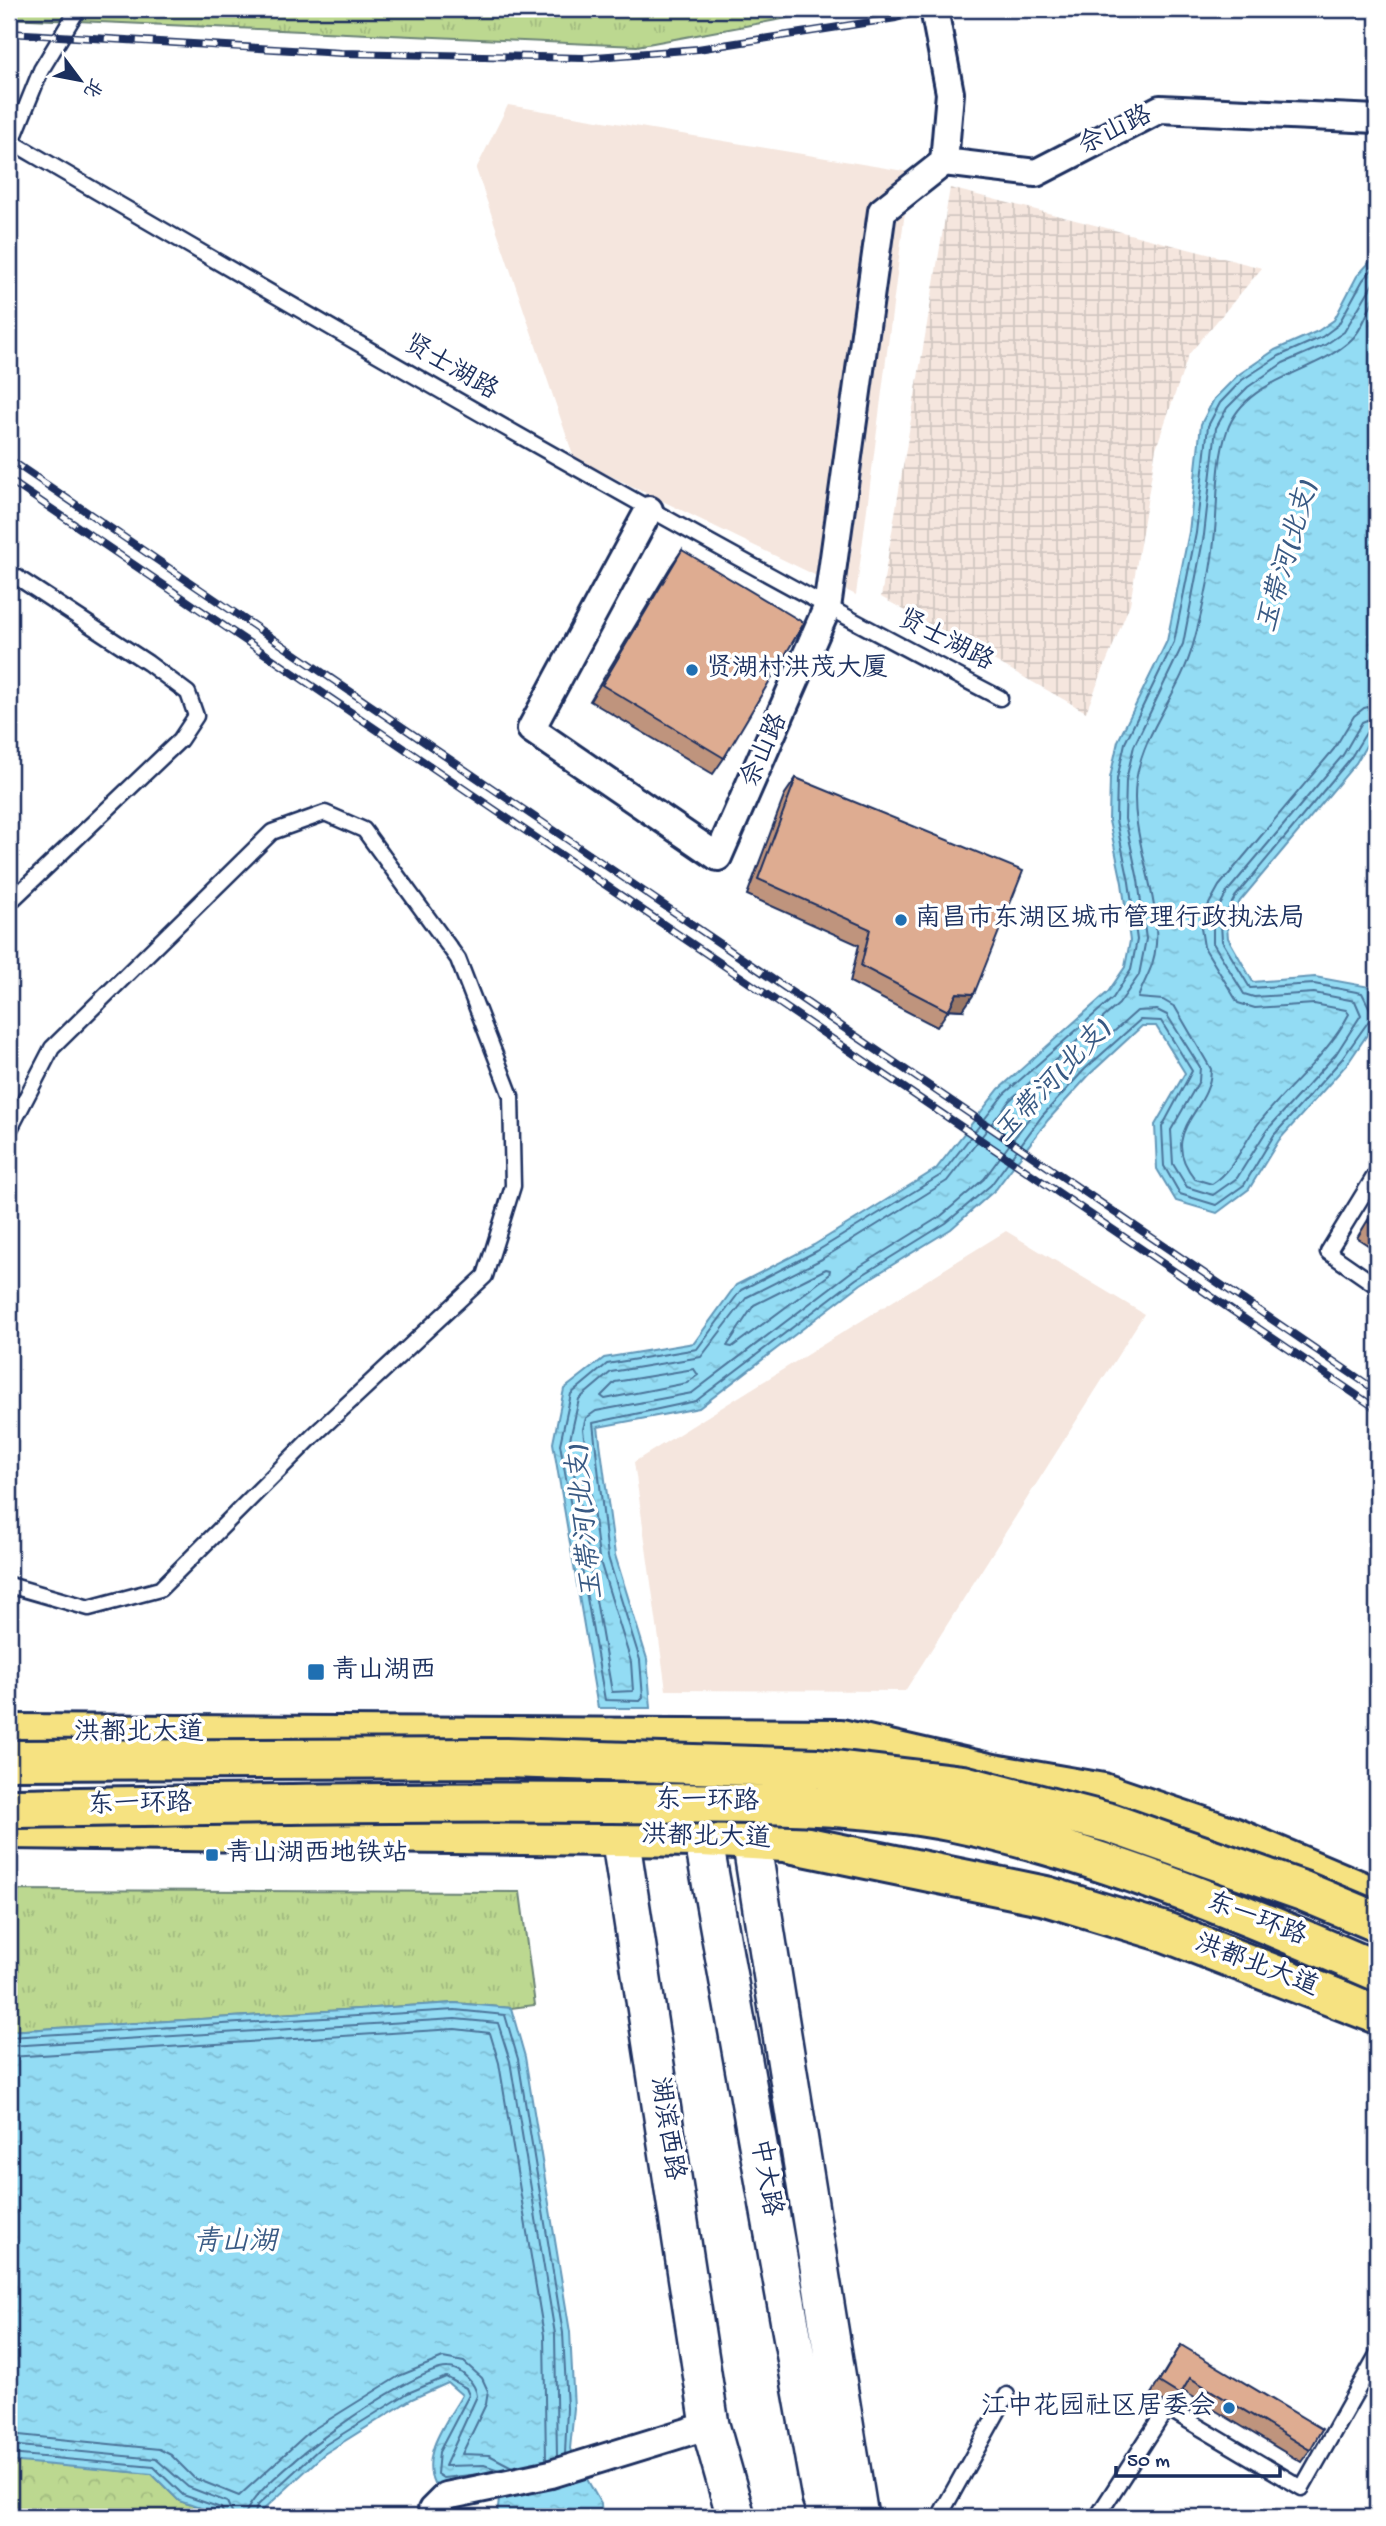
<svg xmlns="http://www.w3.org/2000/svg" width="1386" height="2526" font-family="'Gochi Hand','LXGW WenKai TC',sans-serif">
<defs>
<pattern id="industrial-grid" width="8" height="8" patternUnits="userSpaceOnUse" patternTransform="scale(1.75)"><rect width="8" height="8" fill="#f5e6de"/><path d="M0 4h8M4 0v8" fill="none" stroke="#d1c6c1"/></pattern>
<pattern id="forest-crowns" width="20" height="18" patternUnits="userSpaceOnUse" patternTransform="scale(1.75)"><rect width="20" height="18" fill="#bcd890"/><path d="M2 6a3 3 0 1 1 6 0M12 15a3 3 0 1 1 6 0" fill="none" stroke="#a1ba7f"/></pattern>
<pattern id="park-tufts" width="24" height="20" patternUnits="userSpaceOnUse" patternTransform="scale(1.75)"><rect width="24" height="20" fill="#bcd890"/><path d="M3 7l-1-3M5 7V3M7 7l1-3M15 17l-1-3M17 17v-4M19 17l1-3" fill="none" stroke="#a1ba7f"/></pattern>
<pattern id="water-ripples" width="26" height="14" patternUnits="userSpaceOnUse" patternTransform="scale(1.75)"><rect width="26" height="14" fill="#93dcf4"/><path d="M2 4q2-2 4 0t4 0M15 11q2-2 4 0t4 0" fill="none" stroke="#7ebdd4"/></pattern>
</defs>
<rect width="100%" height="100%" fill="#fff"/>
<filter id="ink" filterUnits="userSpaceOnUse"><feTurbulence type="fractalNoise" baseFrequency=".0143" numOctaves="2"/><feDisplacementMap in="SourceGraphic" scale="14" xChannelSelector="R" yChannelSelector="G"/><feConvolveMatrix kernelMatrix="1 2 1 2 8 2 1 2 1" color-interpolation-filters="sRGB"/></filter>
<g filter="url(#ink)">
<path fill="#f5e6de" d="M 508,105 L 910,172 L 856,595 L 574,458 L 476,169 Z
M 1006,1231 L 1144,1314 L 905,1691 L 666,1690 L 634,1462 Z"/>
<path fill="url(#industrial-grid)" d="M 950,188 L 1262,268 L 1189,354 L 1156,448 L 1130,604 L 1086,712 L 881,597 Z"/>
<path fill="url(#forest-crowns)" stroke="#6c8477" stroke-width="2" d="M 12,2460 L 152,2474 L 179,2501 L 227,2517 L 9,2517 L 9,2461 Z"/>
<path fill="url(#park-tufts)" stroke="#6c8477" stroke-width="2" d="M 9,9 L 836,9 L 637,46 L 9,18 Z
M 9,1890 L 520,1892 L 535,2005 L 511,2008 L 455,2003 L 9,2031 Z"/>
<path fill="url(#water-ripples)" stroke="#6397b8" stroke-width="2" d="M 1377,254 L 1377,727 L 1356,763 L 1240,901 L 1227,926 L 1228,938 L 1253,982 L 1315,977 L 1370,987 L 1377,1020 L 1348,1063 L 1279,1140 L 1249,1189 L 1217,1213 L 1176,1201 L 1157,1169 L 1155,1125 L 1185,1073 L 1156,1026 L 1142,1026 L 1090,1074 L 1048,1120 L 996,1189 L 951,1229 L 861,1284 L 699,1408 L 598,1427 L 615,1555 L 647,1659 L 651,1708 L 598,1708 L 553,1443 L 564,1389 L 604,1358 L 694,1343 L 736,1285 L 814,1245 L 936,1169 L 999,1089 L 1108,992 L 1125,967 L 1130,941 L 1122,883 L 1109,821 L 1110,778 L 1118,741 L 1167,641 L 1189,532 L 1201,424 L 1214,399 L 1238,375 L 1275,350 L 1318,331 L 1334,320 L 1357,276 Z
M 455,2003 L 511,2008 L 525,2057 L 570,2332 L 574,2408 L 570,2449 L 601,2504 L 602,2517 L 497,2517 L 499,2499 L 496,2489 L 434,2483 C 420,2454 448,2420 462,2395 L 448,2383 L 412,2399 L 324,2454 L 262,2511 L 260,2517 L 227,2517 L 179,2501 L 152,2474 L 9,2461 L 9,2031 Z"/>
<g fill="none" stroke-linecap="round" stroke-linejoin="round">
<path stroke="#4b749a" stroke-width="2" d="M 1377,264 L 1363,280 L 1338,325 L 1322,337 L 1279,356 L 1242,380 L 1220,403 L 1208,426 L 1196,533 L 1174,642 L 1125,743 L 1117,779 L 1116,820 L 1129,882 L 1137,940 L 1131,970 L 1113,998 L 1004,1094 L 941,1175 L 817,1251 L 741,1290 L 697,1349 L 607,1364 L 571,1394 L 560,1444 L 605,1700 L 640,1701 L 643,1698 L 640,1660 L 608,1557 L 593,1423 L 696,1401 L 856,1279 L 946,1223 L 991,1185 L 1042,1116 L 1085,1069 L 1140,1020 L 1161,1021 L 1192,1071 L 1162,1127 L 1164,1166 L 1180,1194 L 1216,1205 L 1244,1185 L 1274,1135 L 1342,1059 L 1373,1015 L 1362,993 L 1314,984 L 1250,988 L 1222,941 L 1221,923 L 1235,897 L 1350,759 L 1369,728 L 1377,725
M 1377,277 L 1344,332 L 1325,345 L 1283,363 L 1248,387 L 1227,408 L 1216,428 L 1204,535 L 1183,644 L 1134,746 L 1126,780 L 1125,819 L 1138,880 L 1146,939 L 1139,975 L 1119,1004 L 1010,1100 L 947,1181 L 822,1259 L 747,1297 L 701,1357 L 611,1372 L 579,1399 L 569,1444 L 612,1692 L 633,1691 L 631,1662 L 599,1558 L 583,1429 L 586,1418 L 596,1411 L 692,1393 L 851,1272 L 941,1216 L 984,1179 L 1035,1110 L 1079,1063 L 1137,1011 L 1157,1010 L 1167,1015 L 1200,1067 L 1199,1081 L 1171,1130 L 1173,1164 L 1187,1187 L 1213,1195 L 1237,1178 L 1267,1130 L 1336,1054 L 1361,1015 L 1355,1001 L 1314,993 L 1254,997 L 1244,994 L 1213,943 L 1213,919 L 1227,892 L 1343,755 L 1362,722 L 1377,716
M 1377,293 C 1369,307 1363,329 1352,339 C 1315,375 1246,376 1227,431 C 1216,462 1218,500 1215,531 C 1212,569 1203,609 1193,645 C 1180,693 1143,731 1136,781 C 1129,836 1160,890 1156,944 C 1154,969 1145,977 1138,998 L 1163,1000 L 1175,1007 L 1211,1069 C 1211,1113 1156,1130 1195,1179 L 1212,1184 C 1235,1169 1242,1145 1258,1124 C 1287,1086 1327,1057 1349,1014 L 1346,1010 L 1314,1004 L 1255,1008 L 1238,1003 L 1204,947 L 1201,928 L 1203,915 L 1219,886 L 1334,749 L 1354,716 L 1364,708 L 1377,705
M 826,1269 L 830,1270 L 829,1275 L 732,1347 L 727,1346 L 754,1305 Z
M 694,1369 L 698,1375 L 687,1383 L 605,1399 L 601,1396 L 615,1382 Z
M 9,2037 L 455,2010 L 505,2015 L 518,2059 L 563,2333 L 567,2408 L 565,2454
M 9,2046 L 455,2019 L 498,2023 L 510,2061 L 555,2334 L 557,2457
M 9,2057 L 455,2029 L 490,2033 L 499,2063 L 544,2335 L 546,2460
M 9,2434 L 159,2449 L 171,2455 L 194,2478 L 239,2496 L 309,2432 L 399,2376 L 443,2358 L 464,2362 L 482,2378 L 488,2391 L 486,2404 L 462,2454 L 489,2455 L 512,2467
M 9,2445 L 156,2459 L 188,2487 L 227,2502 L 234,2517
M 9,2454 L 154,2467 L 183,2495 L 221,2508 L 225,2517
M 245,2517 C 247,2484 414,2366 448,2368 C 461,2368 476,2384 477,2396 L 445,2466 L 484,2465 L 499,2470
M 254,2517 L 257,2506 L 320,2448 L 408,2393 L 446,2377 L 466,2388 L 469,2395 L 439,2452 L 437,2474 L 443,2478 L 480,2474"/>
<defs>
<path id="lane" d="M 78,9 L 41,70 L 12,142 C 339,333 665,524 1000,698
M 9,572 L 148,663 L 188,693 L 196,716 L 180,740 L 9,903
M 9,1131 L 52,1048 L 272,832 L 325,813 L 364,830 L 458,959 L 511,1096 L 513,1186 L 485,1276 L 313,1436 L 160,1589 L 89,1608 L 9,1585
M 1377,1172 L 1328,1252 L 1377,1286
M 939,2517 L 1007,2395
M 1097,2517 L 1167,2408 L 1302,2488 L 1377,2355"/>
<path id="street" d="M 934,9 L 950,93 L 944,162
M 649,510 L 531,729 L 718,857 L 827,608 L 882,211 L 944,162 L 1036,173 L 1160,109 L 1377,119
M 441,2517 L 432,2510 L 446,2496 L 551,2474 L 710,2425"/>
<path id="secondary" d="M 610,1737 L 620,1836 L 710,2425 L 736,2517
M 703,1837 L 821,2497 L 828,2517
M 751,1840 L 859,2517"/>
<path id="primary" d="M 9,1734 L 841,1739 L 993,1774 L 1103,1793 L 1233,1837 L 1377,1898
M 9,1829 L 703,1837 L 784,1842 L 1046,1896 L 1165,1932 L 1377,2014"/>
</defs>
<use href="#lane" stroke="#1b2f5e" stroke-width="19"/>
<use href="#street" stroke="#1b2f5e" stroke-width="32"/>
<use href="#secondary" stroke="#1b2f5e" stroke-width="42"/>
<use href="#primary" stroke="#1b2f5e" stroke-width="44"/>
<use href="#lane" stroke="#fff" stroke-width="14"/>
<use href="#street" stroke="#fff" stroke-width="26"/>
<use href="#secondary" stroke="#fff" stroke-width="37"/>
<use href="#primary" stroke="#f6e281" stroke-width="38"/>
<defs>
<path id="rail" d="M 9,33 L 341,53 L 584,58 L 698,49 L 896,18 L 931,9
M 9,459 L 1377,1391
M 9,480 L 1377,1409"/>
</defs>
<use href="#rail" stroke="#1b2f5e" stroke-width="8"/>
<use href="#rail" stroke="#fff" stroke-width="5" stroke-dasharray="16" stroke-linecap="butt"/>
<defs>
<path id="highway-bridge" d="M 9,1760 L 506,1758 L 818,1768 L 963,1785 L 1110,1823 L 1303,1891 L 1377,1922
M 9,1808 C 210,1805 411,1801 612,1803 C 726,1804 842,1800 954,1822 C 1098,1852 1243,1913 1377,1971"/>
</defs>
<use href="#highway-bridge" stroke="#1b2f5e" stroke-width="44" stroke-linecap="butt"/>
<use href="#highway-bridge" stroke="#f6e281" stroke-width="38"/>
</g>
<path fill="#bf947d" stroke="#1b2f5e" stroke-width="2" d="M 682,550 L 724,758 L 713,774 L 590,701 L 671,566 Z
M 796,778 L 963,1010 L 949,1009 L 937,1027 L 850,982 L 859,945 L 747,895 L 785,794 Z
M 1377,1205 L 1377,1251 L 1357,1238 Z
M 1181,2345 L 1310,2450 L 1301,2462 L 1183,2391 L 1172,2407 L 1151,2394 Z"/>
<path fill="#9b7866" stroke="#1b2f5e" stroke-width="2" d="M 957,993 L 974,994 L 963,1010 L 946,1009 Z"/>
<path fill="#deac91" stroke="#1b2f5e" stroke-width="2" d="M 682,550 L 804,623 L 724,758 L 602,685 Z
M 796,778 L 1023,871 L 974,994 L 957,993 L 948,1011 L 861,966 L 870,929 L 758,879 Z
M 1377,1207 L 1377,1228 L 1368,1222 Z
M 1181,2345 L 1322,2429 L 1310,2450 L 1190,2378 L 1180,2395 L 1159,2382 Z"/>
</g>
<g fill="#1f6fb2" stroke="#fff" stroke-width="2.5">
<circle cx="692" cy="670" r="7"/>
<circle cx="901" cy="920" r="7"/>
<rect x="307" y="1663" width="18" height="18" rx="3.5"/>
<rect x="205" y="1848" width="14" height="14" rx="3.5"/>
<circle cx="1229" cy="2408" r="7"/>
</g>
<g text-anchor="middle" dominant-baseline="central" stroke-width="7" stroke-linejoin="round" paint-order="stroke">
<g font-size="26" fill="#1b2f5e" stroke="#fff">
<text transform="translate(1116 132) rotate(-26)">佘山路</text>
<text transform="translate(450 369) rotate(30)">贤士湖路</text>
<text transform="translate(945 642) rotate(27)">贤士湖路</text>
<text transform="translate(766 751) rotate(-66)">佘山路</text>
<text x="139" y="1734">洪都北大道</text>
<text transform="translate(707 1803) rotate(1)">东一环路</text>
<text transform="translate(140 1806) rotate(-1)">东一环路</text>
<text transform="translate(706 1839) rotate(2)">洪都北大道</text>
<text transform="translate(1256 1921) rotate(21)">东一环路</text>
<text transform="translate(1256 1967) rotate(21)">洪都北大道</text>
<text transform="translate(665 2129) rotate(81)">湖滨西路</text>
<text transform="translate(764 2178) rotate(80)">中大路</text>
</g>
<g font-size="26" fill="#1b2f5e" stroke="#fff" text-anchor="start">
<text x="706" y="670">贤湖村洪茂大厦</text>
<text x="915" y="920">南昌市东湖区城市管理行政执法局</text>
<text x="332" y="1672">青山湖西</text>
<text x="226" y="1855">青山湖西地铁站</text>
<text x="1215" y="2408" text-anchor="end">江中花园社区居委会</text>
</g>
<g font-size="28" font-style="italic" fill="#395a84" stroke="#fff">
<text transform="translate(1289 557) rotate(-74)">玉带河(北支)</text>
<text transform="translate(1054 1082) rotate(-47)">玉带河(北支)</text>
<text transform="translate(587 1522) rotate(-96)">玉带河(北支)</text>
<text x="235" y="2243">青山湖</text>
</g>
</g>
<rect width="1386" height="2526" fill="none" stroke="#fff" stroke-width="35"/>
<rect x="18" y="18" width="1351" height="2491" fill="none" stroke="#1b2f5e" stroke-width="2.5" filter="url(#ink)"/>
<g transform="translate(80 80) rotate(122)" stroke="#ffffff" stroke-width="5" paint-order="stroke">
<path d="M0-5L12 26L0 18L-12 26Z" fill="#1b2f5e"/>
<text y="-10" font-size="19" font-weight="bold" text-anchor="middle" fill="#1b2f5e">北</text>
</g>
<path d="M1116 2466v10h164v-10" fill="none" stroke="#1b2f5e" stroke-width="3.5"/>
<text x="1127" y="2466" font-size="21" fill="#1b2f5e" stroke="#ffffff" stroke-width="5" paint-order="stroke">50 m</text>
</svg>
